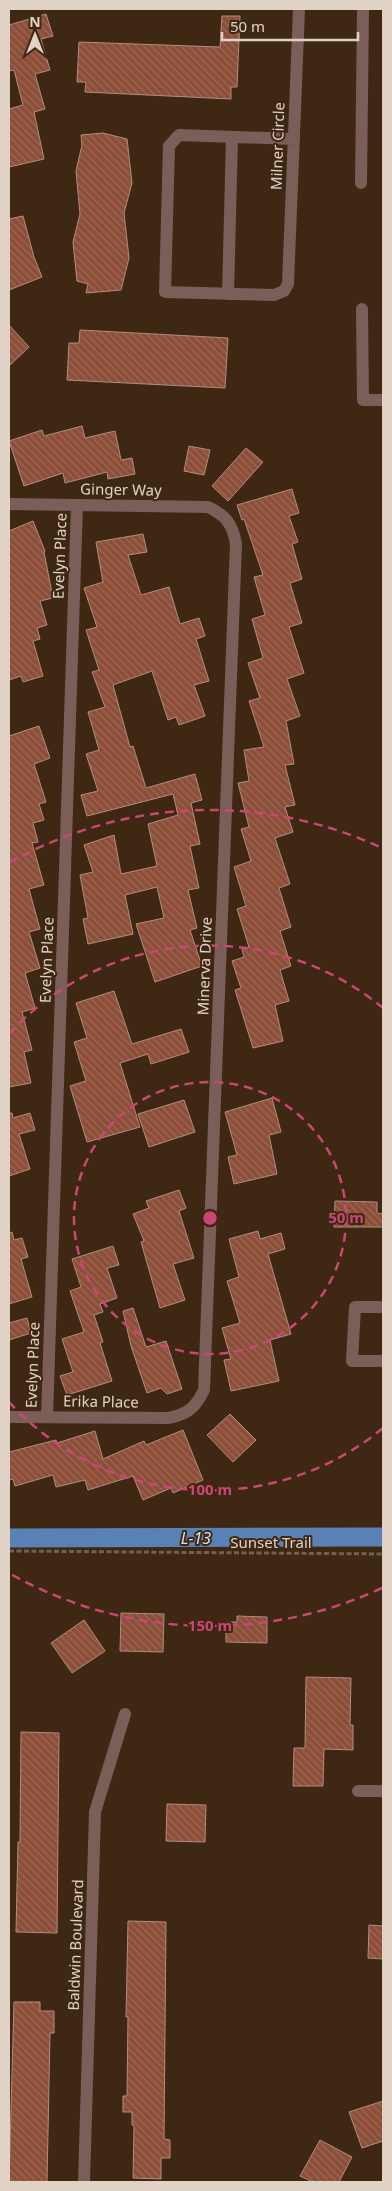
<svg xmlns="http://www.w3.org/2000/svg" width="392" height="2191" font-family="'Noto Sans',sans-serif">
<defs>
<pattern id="building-back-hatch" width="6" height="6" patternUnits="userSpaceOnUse" patternTransform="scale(1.25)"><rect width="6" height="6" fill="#8c4e38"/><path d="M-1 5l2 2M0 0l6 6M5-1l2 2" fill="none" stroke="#9c6753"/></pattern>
</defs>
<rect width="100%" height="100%" fill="#3e2813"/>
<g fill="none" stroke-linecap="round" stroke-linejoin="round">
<path stroke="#5981b4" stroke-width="19" d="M 9,1538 L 383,1537"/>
</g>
<path fill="url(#building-back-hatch)" stroke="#b18d81" d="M 46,14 L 53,36 L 41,39 L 50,70 L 35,74 L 45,109 L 34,112 L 44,159 L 9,167 L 9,109 L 23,105 L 14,70 L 9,71 L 9,25 Z
M 222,16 L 240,16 L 237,87 L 231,87 L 231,99 L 85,92 L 86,82 L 77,82 L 79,42 L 220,47 Z
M 103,133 L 127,139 L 132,183 L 124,213 L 129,258 L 121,290 L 86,293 L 88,284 L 77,281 L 73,242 L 80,214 L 76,171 L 82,145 L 81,135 Z
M 23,216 L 34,257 L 42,277 L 9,290 L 9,219 Z
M 9,325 L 29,347 L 9,366 Z
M 80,330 L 228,338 L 225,388 L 67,380 L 69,343 L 79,343 Z
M 82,426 L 85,438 L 115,431 L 121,460 L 132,458 L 135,474 L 108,479 L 107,472 L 65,483 L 63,473 L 24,486 L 9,441 L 42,430 L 44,436 Z
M 189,446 L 210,450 L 204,475 L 184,471 Z
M 246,448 L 263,462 L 228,501 L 212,486 Z
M 292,489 L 299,513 L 289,516 L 298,542 L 292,544 L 302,579 L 290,583 L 302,623 L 289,627 L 304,673 L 287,679 L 300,716 L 286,721 L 294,764 L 285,765 L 295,805 L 285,807 L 293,832 L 275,838 L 290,884 L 279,888 L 291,927 L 280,931 L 291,966 L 280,970 L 289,1001 L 275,1005 L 283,1041 L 253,1048 L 235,990 L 241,988 L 232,961 L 244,957 L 242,949 L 249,947 L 237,909 L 246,906 L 234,867 L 251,861 L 241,829 L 249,827 L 238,783 L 249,781 L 244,750 L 264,747 L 249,701 L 260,698 L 248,663 L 263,658 L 252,619 L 265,615 L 254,577 L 263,575 L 244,519 L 242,520 L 237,505 Z
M 33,521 L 45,551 L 44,552 L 53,598 L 40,601 L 47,625 L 37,628 L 40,639 L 33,641 L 43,676 L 23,682 L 21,676 L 9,680 L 9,531 Z
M 143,534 L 147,552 L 128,555 L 141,595 L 169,587 L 180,624 L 199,618 L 205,636 L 196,639 L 209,681 L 194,685 L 205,716 L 179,725 L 176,717 L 168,720 L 152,671 L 113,685 L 130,747 L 133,746 L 146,788 L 195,774 L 202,800 L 191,803 L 200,844 L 190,846 L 199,888 L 188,890 L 197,928 L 190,930 L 202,966 L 155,982 L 136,924 L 164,918 L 157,887 L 125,895 L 133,934 L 88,944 L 83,919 L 88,918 L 80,875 L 93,872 L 84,845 L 114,835 L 121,874 L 157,866 L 148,824 L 178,815 L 173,794 L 87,816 L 81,795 L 98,791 L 86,754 L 99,750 L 88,712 L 105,707 L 92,672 L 99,670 L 86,630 L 97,627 L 84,588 L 103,582 L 96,542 Z
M 39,726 L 50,758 L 34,764 L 46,802 L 39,804 L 44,820 L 33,823 L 38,842 L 32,843 L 44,885 L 29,889 L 40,929 L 29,932 L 40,968 L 25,973 L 35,1008 L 22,1012 L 32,1050 L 24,1052 L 31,1083 L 9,1087 L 9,736 Z
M 114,991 L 132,1044 L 181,1029 L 189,1052 L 151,1064 L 148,1054 L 120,1063 L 140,1127 L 87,1142 L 70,1086 L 86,1081 L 74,1042 L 87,1038 L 76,1003 Z
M 272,1098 L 281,1132 L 269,1135 L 277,1174 L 234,1184 L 228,1157 L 237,1155 L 225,1112 Z
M 184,1100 L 195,1132 L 149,1147 L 138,1114 Z
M 9,1113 L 12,1113 L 13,1118 L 30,1113 L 35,1130 L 19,1134 L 30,1169 L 9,1176 Z
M 179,1190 L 186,1208 L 179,1211 L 194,1258 L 173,1264 L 185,1300 L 160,1308 L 141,1242 L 144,1241 L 133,1214 L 149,1208 L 146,1201 Z
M 335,1201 L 377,1202 L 377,1213 L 383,1214 L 383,1227 L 334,1227 Z
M 258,1231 L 260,1239 L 281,1233 L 285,1249 L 268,1254 L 291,1334 L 270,1340 L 279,1381 L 231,1391 L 224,1360 L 231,1359 L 222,1328 L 240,1323 L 227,1281 L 239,1277 L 229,1239 Z
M 12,1232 L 14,1240 L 22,1238 L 28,1257 L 21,1259 L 32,1297 L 9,1304 L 9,1233 Z
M 113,1246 L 119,1265 L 107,1268 L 117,1298 L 100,1304 L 103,1312 L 94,1315 L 103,1342 L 100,1343 L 112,1381 L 67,1395 L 60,1376 L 73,1372 L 62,1339 L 84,1332 L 70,1291 L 81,1287 L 72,1259 Z
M 133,1308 L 146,1347 L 166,1341 L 182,1389 L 167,1394 L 161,1388 L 147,1393 L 131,1346 L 123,1311 Z
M 27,1318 L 31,1333 L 9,1340 L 9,1323 Z
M 230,1414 L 256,1440 L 233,1462 L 207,1435 Z
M 183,1430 L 203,1480 L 173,1493 L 171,1488 L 143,1500 L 133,1476 L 88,1490 L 85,1480 L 56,1487 L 53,1475 L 15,1486 L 13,1479 L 9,1480 L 9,1452 L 56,1440 L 57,1443 L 95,1431 L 103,1459 L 144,1441 L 146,1445 Z
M 121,1613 L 164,1614 L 163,1652 L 120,1651 Z
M 237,1616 L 267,1617 L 267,1643 L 226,1642 L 226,1622 L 237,1622 Z
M 84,1620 L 105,1651 L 72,1673 L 51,1643 Z
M 306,1677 L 351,1678 L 350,1725 L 353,1725 L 353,1750 L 324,1749 L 323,1786 L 293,1786 L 294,1748 L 305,1748 Z
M 21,1732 L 59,1733 L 57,1933 L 16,1932 L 18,1842 L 20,1842 Z
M 167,1804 L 206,1805 L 205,1842 L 166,1841 Z
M 128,1921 L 166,1922 L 164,2139 L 170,2140 L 170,2158 L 161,2158 L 161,2179 L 133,2178 L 134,2125 L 132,2125 L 132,2112 L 123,2112 L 123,2096 L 127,2096 L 128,2017 L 126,2017 Z
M 369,1925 L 383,1926 L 383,1959 L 368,1958 Z
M 14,2002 L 40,2002 L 40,2011 L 54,2011 L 54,2033 L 50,2033 L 47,2182 L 9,2182 Z
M 383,2101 L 383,2141 L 362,2148 L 349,2112 Z
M 320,2140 L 352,2157 L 339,2182 L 313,2182 L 300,2176 Z"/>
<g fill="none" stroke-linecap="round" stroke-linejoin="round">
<path stroke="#74604e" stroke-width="3" stroke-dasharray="5 2.5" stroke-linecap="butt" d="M 9,1551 L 383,1554"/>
<path stroke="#7c5e58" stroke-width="12" d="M 294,139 L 179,135 L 169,146 L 165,292 L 274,295 L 284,291 L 288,284 L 299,9
M 361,183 L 363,9
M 228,294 L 232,137
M 362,309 L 363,400 L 383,400
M 9,504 L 208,507 C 226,515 233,525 236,544 L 204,1390 C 196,1407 187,1415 168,1418 L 9,1417
M 383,1307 L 355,1307 L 352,1361 L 383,1361
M 47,1417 L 77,505
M 358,1791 L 383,1791
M 84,2182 L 95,1812 L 125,1714"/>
</g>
<g fill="none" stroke="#ca4676" stroke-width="2.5" stroke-dasharray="9 6">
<circle cx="210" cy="1218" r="136"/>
<path d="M383 1428A272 272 0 0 1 9 1402M9 1034A272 272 0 0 1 383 1008"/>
<path d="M382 1588A408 408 0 0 1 9 1573M9 863A408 408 0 0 1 382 848"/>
</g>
<g text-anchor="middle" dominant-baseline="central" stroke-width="4" stroke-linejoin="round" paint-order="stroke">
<g font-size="15" fill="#e1d2c6" stroke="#3e2813">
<text transform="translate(277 146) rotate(-88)">Milner Circle</text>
<text transform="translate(121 489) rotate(1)">Ginger Way</text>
<text transform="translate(59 556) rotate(-88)">Evelyn Place</text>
<text transform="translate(46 960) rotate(-88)">Evelyn Place</text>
<text transform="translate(204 966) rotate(-88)">Minerva Drive</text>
<text transform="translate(32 1365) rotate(-88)">Evelyn Place</text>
<text transform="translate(101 1401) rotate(1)">Erika Place</text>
<text x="271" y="1542">Sunset Trail</text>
<text transform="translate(75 1945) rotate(-88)">Baldwin Boulevard</text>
</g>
<g font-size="16" font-style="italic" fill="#d7e2f1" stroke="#3e2813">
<text x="196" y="1538">L-13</text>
</g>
</g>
<circle cx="210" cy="1218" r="8" fill="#ca4676" stroke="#3e2813" stroke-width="2.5"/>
<g font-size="15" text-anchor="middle" font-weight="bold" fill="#ca4676" stroke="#3e2813" stroke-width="4" stroke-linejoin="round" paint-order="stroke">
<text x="346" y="1223">50 m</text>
<text x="210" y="1495">100 m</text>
<text x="210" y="1631">150 m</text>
</g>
<rect width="392" height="2191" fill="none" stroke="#e1d2c6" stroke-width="20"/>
<g transform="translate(35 35)" stroke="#3e2813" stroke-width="4" paint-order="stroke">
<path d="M0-4L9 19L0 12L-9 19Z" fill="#e1d2c6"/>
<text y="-8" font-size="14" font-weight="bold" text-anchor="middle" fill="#e1d2c6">N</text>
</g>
<path d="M222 32v8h136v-8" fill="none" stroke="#e1d2c6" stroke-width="2.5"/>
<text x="230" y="32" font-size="15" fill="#e1d2c6" stroke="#3e2813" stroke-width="4" paint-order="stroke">50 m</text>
</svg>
